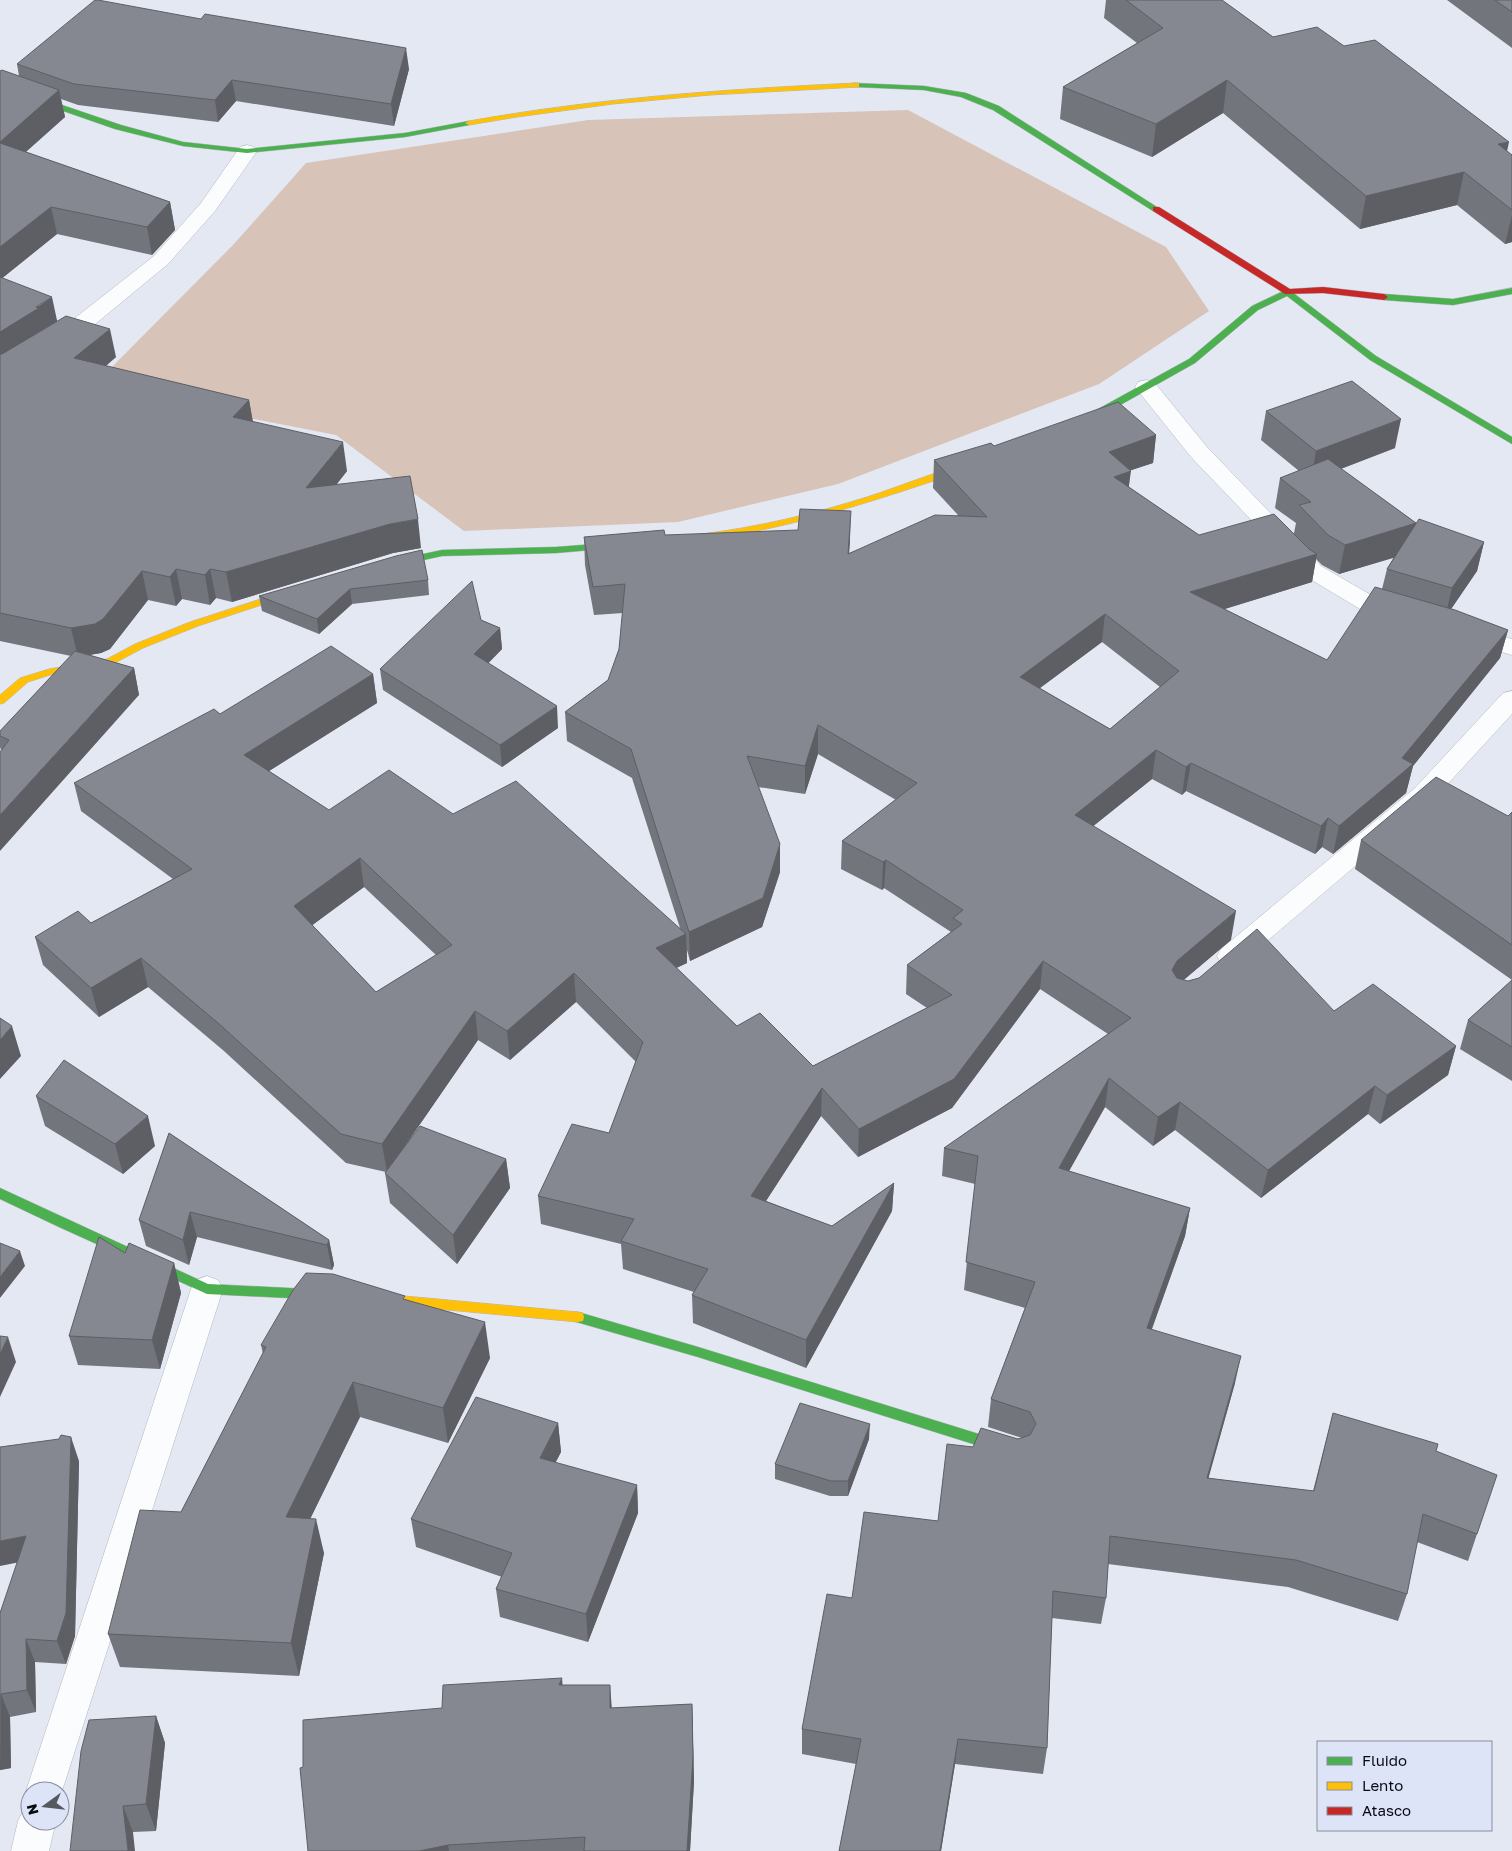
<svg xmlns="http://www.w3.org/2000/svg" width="1512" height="1851" font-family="'Golos Text',sans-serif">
<rect width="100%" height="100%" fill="#e4e8f2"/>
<path fill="#d8c3b8" d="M 908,110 L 1166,247 L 1209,311 L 1099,384 L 838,484 L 678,522 L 464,531 L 336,435 L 141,397 L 105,374 L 233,245 L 306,163 L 588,120 Z"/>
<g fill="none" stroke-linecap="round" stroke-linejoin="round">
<defs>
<path id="street" d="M 247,145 L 254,147 L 257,151 L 215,211 L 168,264 L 77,339 L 8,381 L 0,383 L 0,367 L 61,329 L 154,256 L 201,203 L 240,147 Z
M 1146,380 L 1154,382 L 1207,447 L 1321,566 L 1383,602 L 1409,609 L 1412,614 L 1409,619 L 1400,622 L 1365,612 L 1305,576 L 1191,457 L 1135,387 L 1138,382 Z
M 1468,627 L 1512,639 L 1512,655 L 1459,640 L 1456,635 L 1459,630 Z
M 1512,691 L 1512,714 L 1433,800 L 1241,963 L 1231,966 L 1221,963 L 1217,956 L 1221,949 L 1415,788 L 1503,693 Z
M 207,1276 L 218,1280 L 223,1289 L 62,1791 L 60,1796 L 60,1791 L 30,1791 L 30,1801 L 26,1791 L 191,1289 L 196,1280 Z
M 30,1806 L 30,1821 L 56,1821 L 49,1851 L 11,1851 L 18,1821 L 24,1809 Z"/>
<path id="fast" d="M 853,83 L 924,86 L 966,93 L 999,106 L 1160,209 L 1153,211 L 993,110 L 961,97 L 924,90 L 856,87 L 853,87 Z
M 0,84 L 121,125 L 183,142 L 247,149 L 405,133 L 469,121 L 473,123 L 469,125 L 405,137 L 247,153 L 183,146 L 115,129 L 0,89 Z
M 1512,288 L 1512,294 L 1453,305 L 1384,300 L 1380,297 L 1384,294 L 1453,299 Z
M 1288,289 L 1376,356 L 1512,437 L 1512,444 L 1370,360 L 1287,296 L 1258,310 L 1195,363 L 1106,413 L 1085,422 L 1080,419 L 1189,359 L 1252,306 Z
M 622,542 L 625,543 L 625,547 L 556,553 L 442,556 L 386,568 L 381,565 L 386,562 L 442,550 L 556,547 Z
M 0,1188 L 208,1284 L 329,1290 L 334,1291 L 335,1295 L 334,1299 L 329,1300 L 207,1294 L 59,1227 L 0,1199 Z
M 578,1312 L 698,1347 L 1011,1444 L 1016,1446 L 1018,1450 L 1016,1454 L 1011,1456 L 698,1357 L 573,1321 L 572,1317 L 573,1313 Z"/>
<path id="slow" d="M 856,83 L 859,83 L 859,87 L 710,95 L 613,104 L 517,117 L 469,125 L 465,123 L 469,121 C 597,98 726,89 856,83 Z
M 969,463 L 972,464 L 972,468 C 883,498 796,528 702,540 L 697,537 L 702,534 C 758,527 813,514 867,497 C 901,486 934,472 969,463 Z
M 295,588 L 300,591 L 298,593 L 198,626 L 143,648 L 115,663 L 92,669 L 50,675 L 28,682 L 4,703 L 0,704 L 0,695 L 20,678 L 49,669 L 107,659 L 135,644 L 190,622 Z
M 372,1293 L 578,1312 L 583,1313 L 584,1317 L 583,1321 L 578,1322 L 372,1303 L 367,1302 L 366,1298 L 367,1294 Z"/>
<path id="jam" d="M 1153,207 L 1159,207 L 1290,289 L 1323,287 L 1384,294 L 1388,297 L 1384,300 L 1323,293 L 1285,294 L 1153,211 Z"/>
</defs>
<use href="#street" stroke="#b3b6be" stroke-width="1"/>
<use href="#fast" stroke="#b3b6be" stroke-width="1"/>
<use href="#slow" stroke="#b3b6be" stroke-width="1"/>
<use href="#jam" stroke="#b3b6be" stroke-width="1"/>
<use href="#street" fill="#fbfcfd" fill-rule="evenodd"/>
<use href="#fast" fill="#4caf50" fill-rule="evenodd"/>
<use href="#slow" fill="#ffc107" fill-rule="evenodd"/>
<use href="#jam" fill="#c62828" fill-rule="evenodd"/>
</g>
<path fill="#72757c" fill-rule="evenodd" d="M 1106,0 L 1222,0 L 1273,37 L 1344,46 L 1512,155 L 1512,242 L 1505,244 L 1457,205 L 1360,229 L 1223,113 L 1152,157 L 1060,119 L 1063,87 L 1137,43 L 1104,18 Z
M 1447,0 L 1512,0 L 1512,48 Z
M 17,64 L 409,69 L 394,126 L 236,101 L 218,122 L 78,105 L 61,99 L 65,117 L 26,152 L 170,202 L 175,230 L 152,255 L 57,234 L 2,278 L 57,321 L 116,357 L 106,366 L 249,400 L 253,422 L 347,471 L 337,484 L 421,548 L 393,553 L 232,602 L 216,598 L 210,605 L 182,599 L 176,606 L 148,600 L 110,649 L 101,653 L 89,655 L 134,668 L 139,695 L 1,750 L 0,747 L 0,731 L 71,656 L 0,641 L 0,71 L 19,76 Z
M 1266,411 L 1395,448 L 1341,469 L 1416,523 L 1484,542 L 1477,571 L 1451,609 L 1508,630 L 1500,658 L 1413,766 L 1406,793 L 1333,854 L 1322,847 L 1315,854 L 1186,791 L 1182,795 L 1152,779 L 1093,826 L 1231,940 L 1183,980 L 1334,1011 L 1456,1046 L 1448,1075 L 1380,1124 L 1368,1114 L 1261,1198 L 1175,1130 L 1153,1146 L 1105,1107 L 1069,1171 L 1190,1208 L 1185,1236 L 1152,1329 L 1235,1383 L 1208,1478 L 1313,1491 L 1333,1413 L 1436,1451 L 1477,1534 L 1468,1561 L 1417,1542 L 1407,1594 L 1398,1621 L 1288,1587 L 1108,1564 L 1106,1598 L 1101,1624 L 1052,1618 L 1047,1748 L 1043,1774 L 955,1764 L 941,1851 L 839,1851 L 856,1764 L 802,1754 L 802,1729 L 852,1598 L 938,1521 L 973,1447 L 1022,1438 L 988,1427 L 991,1399 L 1025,1308 L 964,1290 L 975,1184 L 942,1176 L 944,1148 L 1108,1034 L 1040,989 L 952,1108 L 858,1157 L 821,1116 L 766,1201 L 832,1226 L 894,1183 L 892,1211 L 806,1368 L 693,1323 L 692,1295 L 694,1292 L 623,1269 L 621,1244 L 541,1224 L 538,1196 L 609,1133 L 636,1062 L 576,1002 L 510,1060 L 478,1040 L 396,1159 L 506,1159 L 510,1188 L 457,1264 L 390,1203 L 385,1173 L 386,1172 L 346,1163 L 224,1051 L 148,987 L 99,1017 L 43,965 L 35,937 L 91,923 L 173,879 L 81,811 L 74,783 L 220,714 L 373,674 L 377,703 L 269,771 L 329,810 L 453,814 L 680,928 L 632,778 L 567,741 L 565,712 L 608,680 L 619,649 L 623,613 L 594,615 L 585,565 L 584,537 L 665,535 L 850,539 L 849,553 L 958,515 L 933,488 L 934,460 L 994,446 L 1156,435 L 1153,463 L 1130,470 L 1129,487 L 1199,535 L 1294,533 L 1296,523 L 1275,508 L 1280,478 L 1299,471 L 1261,440 ZM 1394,557 L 1387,569 L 1382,589 L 1327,660 L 1224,609 L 1312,582 L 1316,559 L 1322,565 L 1339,574 ZM 1102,642 L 1160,687 L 1110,729 L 1040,688 ZM 818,754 L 896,800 L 842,841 L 841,869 L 882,890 L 884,888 L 951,932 L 907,965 L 906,994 L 927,1008 L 813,1066 L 737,1026 L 676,968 L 687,963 L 687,950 L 690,961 L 762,927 L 780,872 L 758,787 L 805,794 ZM 364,887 L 436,955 L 376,992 L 312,925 Z
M 428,580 L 429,595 L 352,604 L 319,634 L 262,611 L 259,596 Z
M 481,620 L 500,628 L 502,649 L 488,663 L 558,728 L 502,767 L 383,690 L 380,669 Z
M 1512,812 L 1512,1081 L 1460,1049 L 1468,1020 L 1512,980 L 1355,869 L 1361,840 L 1508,816 Z
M 36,1096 L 155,1146 L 123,1174 L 45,1126 Z
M 169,1133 L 329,1240 L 334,1265 L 332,1270 L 197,1237 L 189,1265 L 146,1246 L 139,1220 Z
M 125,1253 L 174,1263 L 181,1293 L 160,1369 L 78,1365 L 69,1336 Z
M 406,1300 L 490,1358 L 448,1443 L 360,1417 L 310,1519 L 324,1553 L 299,1676 L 120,1667 L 108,1634 L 181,1512 L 263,1354 L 261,1345 Z
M 558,1423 L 561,1452 L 555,1463 L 637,1485 L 638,1513 L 588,1642 L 500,1617 L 496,1589 L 502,1577 L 416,1547 L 411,1519 Z
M 869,1439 L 848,1496 L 830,1496 L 775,1479 L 775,1464 Z
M 79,1461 L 75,1636 L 66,1664 L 35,1662 L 36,1712 L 10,1717 L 11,1768 L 0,1770 L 0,1613 Z
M 562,1685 L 612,1708 L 692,1704 L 694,1781 L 690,1851 L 308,1851 L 303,1767 L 442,1708 Z
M 156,1716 L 165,1743 L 156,1831 L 133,1832 L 70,1851 Z"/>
<path fill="#5d5f65" d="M 406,48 L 409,69 L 394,126 L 391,104 Z
M 232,80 L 236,101 L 218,122 L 215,100 Z
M 1227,80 L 1223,113 L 1152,157 L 1156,124 Z
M 59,90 L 65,117 L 5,170 L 0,147 L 0,142 Z
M 1509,142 L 1502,175 L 1498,144 Z
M 1464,172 L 1457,205 L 1360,229 L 1366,196 Z
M 170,202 L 175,230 L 152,255 L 147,227 Z
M 51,207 L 57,234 L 0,280 L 0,247 Z
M 1512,215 L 1512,242 L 1505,244 Z
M 52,297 L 58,325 L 0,365 L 0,332 Z
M 110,329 L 116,357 L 80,387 L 74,358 Z
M 249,400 L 254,429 L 233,417 Z
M 1401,419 L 1395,448 L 1311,480 L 1316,451 Z
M 1156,435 L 1153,463 L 1105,479 L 1109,452 Z
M 343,442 L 347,471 L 310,517 L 306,488 Z
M 1131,471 L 1127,498 L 1114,477 Z
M 851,511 L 850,539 L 847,582 L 848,554 Z
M 418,519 L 421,548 L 393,553 L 232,602 L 226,572 L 390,524 Z
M 1416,523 L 1410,553 L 1339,574 L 1345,545 Z
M 1484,542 L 1477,571 L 1445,618 L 1452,588 Z
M 1317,554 L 1312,582 L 1186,621 L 1190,592 Z
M 176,569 L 182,599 L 176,606 L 170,577 Z
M 210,569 L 216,598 L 210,605 L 205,575 Z
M 142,571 L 148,600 L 110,649 L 101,653 L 78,657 L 71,628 Z
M 350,589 L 352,604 L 319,634 L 317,619 Z
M 1105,614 L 1102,642 L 1017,705 L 1020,677 Z
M 500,628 L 502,649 L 476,676 L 474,654 Z
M 1508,630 L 1500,658 L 1413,766 L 1406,793 L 1333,854 L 1339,826 L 1402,758 Z
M 134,668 L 139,695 L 0,851 L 0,815 Z
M 373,674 L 377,703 L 250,783 L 244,755 Z
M 557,706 L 558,728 L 502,767 L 500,745 Z
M 818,725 L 818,754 L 805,794 L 805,766 Z
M 1156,750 L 1152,779 L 1071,844 L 1075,815 Z
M 1191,763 L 1186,791 L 1182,795 L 1186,767 Z
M 1328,818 L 1322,847 L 1315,854 L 1321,826 Z
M 780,844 L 780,872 L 762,927 L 690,961 L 689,932 Z
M 360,858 L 364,887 L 299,935 L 294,906 Z
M 886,860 L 884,888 L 882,890 L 883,862 Z
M 1236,911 L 1231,940 L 1172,990 L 1172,970 L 1177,961 Z
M 686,934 L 687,963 L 657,977 L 656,948 Z
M 141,958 L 148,987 L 99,1017 L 91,988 Z
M 1043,961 L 1040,989 L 952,1108 L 858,1157 L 859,1129 Z
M 574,973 L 576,1002 L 510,1060 L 507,1031 Z
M 475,1011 L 478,1040 L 387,1172 L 382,1144 Z
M 12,1026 L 21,1056 L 0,1079 L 0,1040 Z
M 1456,1046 L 1448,1075 L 1380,1124 L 1387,1095 Z
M 1109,1078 L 1105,1107 L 1055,1196 L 1059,1168 Z
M 1375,1086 L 1368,1114 L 1261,1198 L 1268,1170 Z
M 822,1088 L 821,1116 L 751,1224 L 751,1196 Z
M 1180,1102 L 1175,1130 L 1153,1146 L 1158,1117 Z
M 148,1116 L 155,1146 L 123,1174 L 115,1144 Z
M 506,1159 L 510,1188 L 457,1264 L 453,1235 Z
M 894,1183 L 892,1211 L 806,1368 L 806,1340 Z
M 1190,1208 L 1185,1236 L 1142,1356 L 1147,1328 Z
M 190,1212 L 197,1237 L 189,1265 L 183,1240 Z
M 329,1240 L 334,1265 L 332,1270 L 327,1245 Z
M 20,1251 L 25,1266 L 0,1298 L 0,1277 Z
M 174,1263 L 181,1293 L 160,1369 L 152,1340 Z
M 485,1322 L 490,1358 L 448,1443 L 443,1408 Z
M 8,1337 L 16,1362 L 0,1397 L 0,1354 Z
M 1241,1356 L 1235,1383 L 1201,1505 L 1207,1478 Z
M 353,1382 L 360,1417 L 294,1552 L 286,1517 Z
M 558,1423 L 561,1452 L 543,1487 L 540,1458 Z
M 870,1424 L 869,1439 L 848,1496 L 848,1481 Z
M 71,1437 L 79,1461 L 75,1636 L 66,1664 L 57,1641 Z
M 637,1485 L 638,1513 L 588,1642 L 586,1614 Z
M 316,1519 L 324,1553 L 299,1676 L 291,1643 Z
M 26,1536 L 35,1559 L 0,1566 L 0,1541 Z
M 26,1639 L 35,1662 L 36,1712 L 27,1690 Z
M 562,1678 L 564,1703 L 559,1685 Z
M 610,1685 L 612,1710 L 610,1708 Z
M 1,1694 L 10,1717 L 11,1768 L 0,1770 Z
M 692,1704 L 694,1781 L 690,1851 L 687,1851 Z
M 156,1716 L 165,1743 L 156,1831 L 146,1804 Z
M 958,1739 L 955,1764 L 941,1851 L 940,1851 Z
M 123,1806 L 133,1832 L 135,1851 L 128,1851 Z
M 448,1845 L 449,1851 L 419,1851 Z"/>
<path fill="#858890" stroke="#5d5f65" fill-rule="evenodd" d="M 95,0 L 98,0 L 201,19 L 205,14 L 406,48 L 391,104 L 232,80 L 215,100 L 74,84 L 17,64 Z
M 1126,0 L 1222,0 L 1273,37 L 1317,27 L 1344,46 L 1375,40 L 1509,142 L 1498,144 L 1512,155 L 1512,210 L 1464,172 L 1366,196 L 1227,80 L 1156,124 L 1063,87 L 1163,28 Z
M 1495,0 L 1512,0 L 1512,12 Z
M 2,70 L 59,90 L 0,142 L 0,71 Z
M 0,143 L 170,202 L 147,227 L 51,207 L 0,247 Z
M 0,277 L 52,297 L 36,307 L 39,308 L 0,332 Z
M 66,316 L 110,329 L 74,358 L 249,400 L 233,417 L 343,442 L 306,488 L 410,476 L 418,519 L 390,524 L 226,572 L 210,569 L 205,575 L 176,569 L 170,577 L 142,571 L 103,619 L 95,624 L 71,628 L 0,613 L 0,354 L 2,354 Z
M 1352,381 L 1401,419 L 1316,451 L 1266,411 Z
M 1118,402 L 1156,435 L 1109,452 L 1131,471 L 1114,477 L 1199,535 L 1274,514 L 1309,549 L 1317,554 L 1190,592 L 1327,660 L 1375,587 L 1455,610 L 1508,630 L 1402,758 L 1413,764 L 1339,826 L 1328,818 L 1321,826 L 1191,763 L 1186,767 L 1156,750 L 1075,815 L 1236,911 L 1177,961 L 1172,970 L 1177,978 L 1188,981 L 1199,978 L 1257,929 L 1334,1011 L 1373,984 L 1456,1046 L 1387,1095 L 1375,1086 L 1268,1170 L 1180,1102 L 1158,1117 L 1109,1078 L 1059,1168 L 1190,1208 L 1147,1328 L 1241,1356 L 1207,1478 L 1314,1491 L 1333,1413 L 1438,1444 L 1436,1451 L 1497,1475 L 1477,1534 L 1423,1514 L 1407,1594 L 1296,1560 L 1110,1536 L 1106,1598 L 1053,1591 L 1047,1748 L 958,1739 L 940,1851 L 839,1851 L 861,1739 L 802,1729 L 827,1594 L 852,1598 L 864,1512 L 938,1521 L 947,1444 L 973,1447 L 981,1428 L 1018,1439 L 1030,1435 L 1036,1424 L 1030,1412 L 991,1399 L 1035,1282 L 966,1262 L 978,1156 L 944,1148 L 1131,1018 L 1043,961 L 954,1079 L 859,1129 L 822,1088 L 751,1196 L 832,1226 L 894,1183 L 806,1340 L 692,1295 L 708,1269 L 621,1241 L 634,1219 L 538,1196 L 572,1124 L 609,1133 L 643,1042 L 574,973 L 507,1031 L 475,1011 L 382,1144 L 341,1134 L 218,1023 L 141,958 L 91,988 L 35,937 L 78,911 L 91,923 L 192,869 L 74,783 L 214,709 L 220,714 L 331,646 L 373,674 L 244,755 L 329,810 L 389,770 L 453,814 L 516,781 L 686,934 L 656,948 L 737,1026 L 760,1013 L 813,1066 L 952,995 L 907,965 L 962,924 L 953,918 L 963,910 L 886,860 L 883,862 L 842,841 L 917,783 L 818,725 L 805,766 L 747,756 L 780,844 L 763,898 L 689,932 L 631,749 L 565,712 L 608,680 L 619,649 L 625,584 L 593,587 L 584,537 L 664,530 L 665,535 L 798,530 L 800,509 L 851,511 L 848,554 L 935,515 L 987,517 L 934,460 L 991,443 L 994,446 ZM 1105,614 L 1179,671 L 1110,729 L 1020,677 ZM 360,858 L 452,945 L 376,992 L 294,906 Z
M 1328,459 L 1416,523 L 1345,545 L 1328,535 L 1299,505 L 1311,502 L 1280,478 Z
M 1419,519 L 1484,542 L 1452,588 L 1387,569 Z
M 422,550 L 428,580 L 350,589 L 317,619 L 259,596 L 396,556 Z
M 472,581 L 481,620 L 500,628 L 474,654 L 557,706 L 500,745 L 380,669 Z
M 75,651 L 134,668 L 0,815 L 0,752 L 9,740 L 0,736 L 0,731 Z
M 1436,777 L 1508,816 L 1512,812 L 1512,945 L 1361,840 Z
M 1512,980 L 1512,1047 L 1468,1020 Z
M 0,1018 L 12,1026 L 0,1040 Z
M 64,1060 L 148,1116 L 115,1144 L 36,1096 Z
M 420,1126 L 506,1159 L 453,1235 L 385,1173 Z
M 169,1133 L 329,1240 L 327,1245 L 190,1212 L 183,1240 L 139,1220 Z
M 99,1237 L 125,1253 L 129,1243 L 174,1263 L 152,1340 L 69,1336 Z
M 0,1243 L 20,1251 L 0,1277 Z
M 306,1273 L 333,1274 L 405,1296 L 403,1299 L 485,1322 L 443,1408 L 353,1382 L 286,1517 L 316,1519 L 291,1643 L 108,1634 L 140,1510 L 181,1512 L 266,1347 L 261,1345 L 293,1290 Z
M 0,1336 L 8,1337 L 0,1354 Z
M 476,1397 L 558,1423 L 540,1458 L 637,1485 L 586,1614 L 496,1589 L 512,1553 L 411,1519 Z
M 800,1403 L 870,1424 L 848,1481 L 831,1481 L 775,1464 Z
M 61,1435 L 71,1437 L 66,1613 L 57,1641 L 26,1639 L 27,1690 L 1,1694 L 1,1745 L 0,1745 L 0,1613 L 26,1536 L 0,1541 L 0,1447 L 59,1439 Z
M 562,1678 L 559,1685 L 610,1685 L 610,1708 L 692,1704 L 693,1757 L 687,1851 L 584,1851 L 585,1837 L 448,1845 L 419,1851 L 308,1851 L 300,1768 L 303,1767 L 303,1720 L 442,1708 L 443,1685 Z
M 156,1716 L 146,1804 L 123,1806 L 128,1851 L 70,1851 L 81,1751 L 89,1720 Z"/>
<rect x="1317" y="1741" width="175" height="90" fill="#dee4f8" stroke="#898d9c"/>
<rect x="1327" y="1757" width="25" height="8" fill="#4caf50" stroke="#898d9c"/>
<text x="1362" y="1766" font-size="15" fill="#090b11">Fluido</text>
<rect x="1327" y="1782" width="25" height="8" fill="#ffc107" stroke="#898d9c"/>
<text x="1362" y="1791" font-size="15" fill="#090b11">Lento</text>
<rect x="1327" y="1807" width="25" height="8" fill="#c62828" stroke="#898d9c"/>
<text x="1362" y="1816" font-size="15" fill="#090b11">Atasco</text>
<g transform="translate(45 1806) rotate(255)"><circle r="24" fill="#dee4f8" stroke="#898d9c"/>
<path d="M0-4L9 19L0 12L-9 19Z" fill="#565860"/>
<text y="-8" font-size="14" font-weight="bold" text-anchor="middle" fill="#090b11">N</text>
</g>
</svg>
